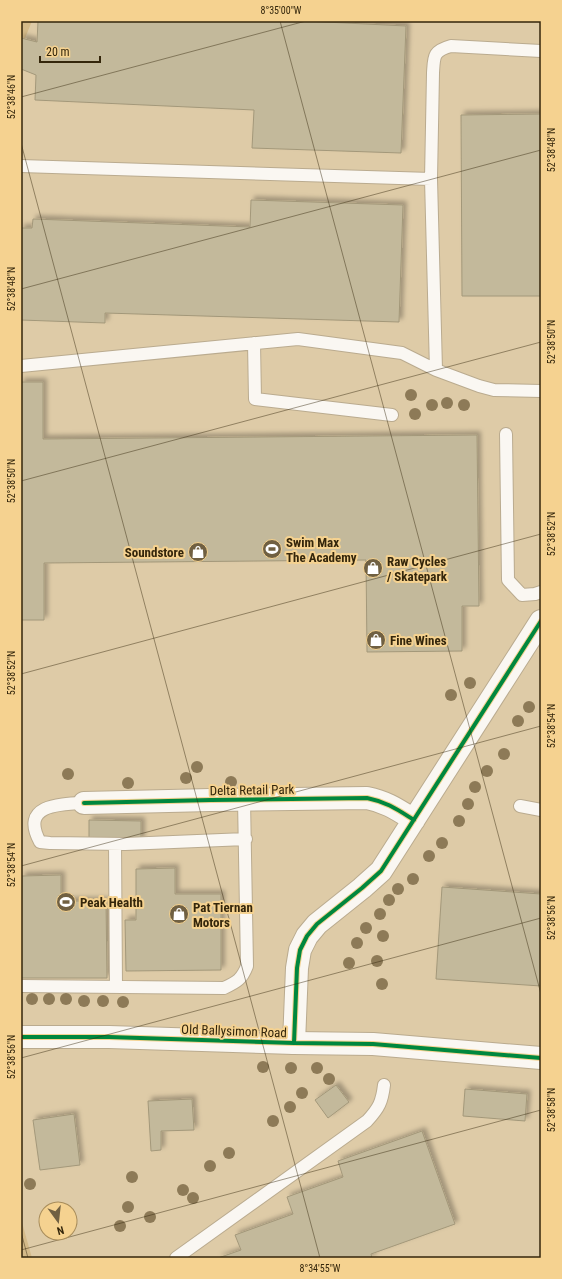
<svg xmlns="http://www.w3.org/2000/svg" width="562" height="1279" font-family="'Roboto Condensed',sans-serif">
<defs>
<filter id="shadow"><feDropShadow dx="3.5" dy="-3.5" stdDeviation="2" flood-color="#0004"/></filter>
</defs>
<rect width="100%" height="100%" fill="#decba7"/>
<path fill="#d4ba89" d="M 21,21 L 32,21 L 21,48 Z
M 21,1219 L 32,1258 L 21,1258 Z"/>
<path fill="#c3b99b" stroke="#a3987a" filter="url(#shadow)" d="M 38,21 L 305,21 L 406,26 L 401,153 L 252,148 L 254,110 L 35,100 L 36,75 L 21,69 L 21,38 L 37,42 Z
M 541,114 L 541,296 L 462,296 L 461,115 Z
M 251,200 L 403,205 L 399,322 L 105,313 L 105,323 L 21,320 L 21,228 L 32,228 L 33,219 L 250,227 Z
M 21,382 L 43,382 L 43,439 L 477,435 L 479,606 L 462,606 L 462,651 L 367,652 L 366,560 L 44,563 L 44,620 L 21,620 Z
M 89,820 L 141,821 L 141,841 L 89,840 Z
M 175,868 L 175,894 L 221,894 L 221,970 L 126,971 L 125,920 L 136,920 L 136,869 Z
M 61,875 L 61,901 L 106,901 L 107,978 L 21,978 L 22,876 Z
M 442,887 L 541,894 L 541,986 L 436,979 Z
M 336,1085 L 349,1102 L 328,1118 L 315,1100 Z
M 465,1089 L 527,1094 L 525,1121 L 463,1116 Z
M 192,1099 L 194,1130 L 161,1131 L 161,1150 L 151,1151 L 148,1101 Z
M 74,1114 L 80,1165 L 40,1170 L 33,1120 Z
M 422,1131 L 455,1224 L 371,1254 L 372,1258 L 218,1258 L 241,1250 L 235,1235 L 293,1214 L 287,1197 L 343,1177 L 338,1161 Z"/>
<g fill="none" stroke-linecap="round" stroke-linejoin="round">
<defs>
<path id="lane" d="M 541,51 L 451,46 C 433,51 434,56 433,73 L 431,179 L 436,370 L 479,386 L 494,390 L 541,391
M 21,166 L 431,179
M 254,343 L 255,399 L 392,415
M 21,366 L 298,339 L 402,353 L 436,370
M 506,434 L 508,580 L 522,595 L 535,594 L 541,592
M 84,803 C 58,804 20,805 40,842 L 50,843 L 125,844 L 246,839
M 520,806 L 541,810
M 115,844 L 116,987
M 21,986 L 224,988 C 237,982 242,979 247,966 L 244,800
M 176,1258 L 367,1121 C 379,1108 382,1102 384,1085"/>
<path id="street" d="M 84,803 L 211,800 L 367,798 C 387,802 398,810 414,820
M 294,1043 L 297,968 L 300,950 L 307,936 L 317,924 L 362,888 L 381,871 L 541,621"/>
<path id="secondary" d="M 21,1037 L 109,1037 L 294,1043 L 373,1044 L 541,1058"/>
</defs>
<use href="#lane" stroke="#baab8f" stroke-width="14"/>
<use href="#street" stroke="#baab8f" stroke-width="24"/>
<use href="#secondary" stroke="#baab8f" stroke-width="24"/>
<use href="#lane" stroke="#faf7f2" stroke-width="12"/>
<use href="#street" stroke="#faf7f2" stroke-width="22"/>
<use href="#secondary" stroke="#faf7f2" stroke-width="22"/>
<defs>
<path id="cycleway" d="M 84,803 L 211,800 L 367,798 C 387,802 398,810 414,820
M 21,1037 L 109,1037 L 294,1043 L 373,1044 L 541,1058
M 294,1043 L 297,968 L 300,950 L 307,936 L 317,924 L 362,888 L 381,871 L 541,621"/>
</defs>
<use href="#cycleway" stroke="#f5d290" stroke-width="6"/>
<use href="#cycleway" stroke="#00873e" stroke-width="4"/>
</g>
<g fill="#8d7a57">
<circle cx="411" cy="395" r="6"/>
<circle cx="447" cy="403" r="6"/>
<circle cx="432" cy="405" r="6"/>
<circle cx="464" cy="405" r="6"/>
<circle cx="415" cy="414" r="6"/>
<circle cx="470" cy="683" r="6"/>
<circle cx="451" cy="695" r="6"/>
<circle cx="529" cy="707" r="6"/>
<circle cx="518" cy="721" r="6"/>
<circle cx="504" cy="754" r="6"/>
<circle cx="197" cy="767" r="6"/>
<circle cx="487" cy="771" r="6"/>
<circle cx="68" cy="774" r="6"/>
<circle cx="186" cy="778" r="6"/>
<circle cx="231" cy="782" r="6"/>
<circle cx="128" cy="783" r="6"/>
<circle cx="475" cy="787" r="6"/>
<circle cx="468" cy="804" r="6"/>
<circle cx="459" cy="821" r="6"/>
<circle cx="442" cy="843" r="6"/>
<circle cx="429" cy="856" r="6"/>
<circle cx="413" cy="879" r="6"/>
<circle cx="398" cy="889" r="6"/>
<circle cx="389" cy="900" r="6"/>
<circle cx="380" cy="914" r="6"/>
<circle cx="366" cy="928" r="6"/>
<circle cx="383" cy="936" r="6"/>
<circle cx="357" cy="943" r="6"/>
<circle cx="377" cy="961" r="6"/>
<circle cx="349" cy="963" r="6"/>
<circle cx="382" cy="984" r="6"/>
<circle cx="32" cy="999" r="6"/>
<circle cx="49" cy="999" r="6"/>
<circle cx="66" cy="999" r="6"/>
<circle cx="84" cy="1001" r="6"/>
<circle cx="103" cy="1001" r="6"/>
<circle cx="123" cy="1002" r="6"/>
<circle cx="263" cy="1067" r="6"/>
<circle cx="291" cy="1068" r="6"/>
<circle cx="317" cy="1068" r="6"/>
<circle cx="329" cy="1079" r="6"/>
<circle cx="302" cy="1093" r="6"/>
<circle cx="290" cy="1107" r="6"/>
<circle cx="273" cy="1121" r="6"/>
<circle cx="229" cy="1153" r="6"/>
<circle cx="210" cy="1166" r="6"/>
<circle cx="132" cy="1177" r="6"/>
<circle cx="30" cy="1184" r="6"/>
<circle cx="183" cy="1190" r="6"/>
<circle cx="193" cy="1198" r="6"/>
<circle cx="128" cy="1207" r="6"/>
<circle cx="150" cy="1217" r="6"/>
<circle cx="120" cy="1226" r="6"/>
</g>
<path fill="none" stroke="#34260b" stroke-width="1" stroke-opacity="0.45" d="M 280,21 L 541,994M 21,97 L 306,21M 21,143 L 320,1258M 21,289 L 541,150M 21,481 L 541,342M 21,674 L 541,534M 21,866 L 541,726M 21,1058 L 541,918M 21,1232 L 28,1258M 21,1250 L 541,1110"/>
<defs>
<symbol id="stadium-disc" viewBox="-11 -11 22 22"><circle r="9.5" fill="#706042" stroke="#f5d290"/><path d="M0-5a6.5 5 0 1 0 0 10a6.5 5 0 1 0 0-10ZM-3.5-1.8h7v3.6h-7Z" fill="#fff"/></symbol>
<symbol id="shop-disc" viewBox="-11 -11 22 22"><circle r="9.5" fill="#706042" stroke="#f5d290"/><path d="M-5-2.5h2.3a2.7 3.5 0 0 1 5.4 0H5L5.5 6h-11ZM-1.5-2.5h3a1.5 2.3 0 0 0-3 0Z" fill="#fff"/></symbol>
</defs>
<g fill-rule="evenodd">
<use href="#stadium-disc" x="261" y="538" width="22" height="22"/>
<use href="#shop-disc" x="187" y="541" width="22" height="22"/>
<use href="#shop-disc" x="362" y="557" width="22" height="22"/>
<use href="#shop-disc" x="365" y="629" width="22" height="22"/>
<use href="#stadium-disc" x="55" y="891" width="22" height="22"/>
<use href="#shop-disc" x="168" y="903" width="22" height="22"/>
</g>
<g text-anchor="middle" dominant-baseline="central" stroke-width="4" stroke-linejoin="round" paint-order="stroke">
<g font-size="13" font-weight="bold" fill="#34260b" stroke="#f5d290" text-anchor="start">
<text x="286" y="542">Swim Max<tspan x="286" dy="15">The Academy</tspan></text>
<text x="184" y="552" text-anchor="end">Soundstore</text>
<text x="387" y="561">Raw Cycles<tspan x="387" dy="15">/ Skatepark</tspan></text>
<text x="390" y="640">Fine Wines</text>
<text x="80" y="902">Peak Health</text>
<text x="193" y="907">Pat Tiernan<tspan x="193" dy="15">Motors</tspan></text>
</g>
<g font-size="13" fill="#34260b" stroke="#f5d290">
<text transform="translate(252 790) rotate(-1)">Delta Retail Park</text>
<text transform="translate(234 1031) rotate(2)">Old Ballysimon Road</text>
</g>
</g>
<rect width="562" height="1279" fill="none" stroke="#f5d290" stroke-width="44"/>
<g transform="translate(58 1221) rotate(165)"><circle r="19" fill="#f5d290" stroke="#a88d5b"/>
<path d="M0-3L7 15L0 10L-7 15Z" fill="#706042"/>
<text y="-6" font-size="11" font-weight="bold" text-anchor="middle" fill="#34260b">N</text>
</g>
<path d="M40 56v6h60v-6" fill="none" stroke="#34260b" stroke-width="2"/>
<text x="46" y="56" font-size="12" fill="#34260b" stroke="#f5d290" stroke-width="3" paint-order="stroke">20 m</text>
<rect x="22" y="22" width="518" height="1235" fill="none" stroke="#34260b" stroke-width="1.5"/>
<g font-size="10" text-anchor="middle" fill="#34260b">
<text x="281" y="14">8°35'00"W</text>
<text transform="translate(11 97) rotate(-90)" y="4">52°38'46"N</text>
<text transform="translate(551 150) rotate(-90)" y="4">52°38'48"N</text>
<text transform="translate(11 289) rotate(-90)" y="4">52°38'48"N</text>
<text transform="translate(551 342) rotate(-90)" y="4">52°38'50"N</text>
<text transform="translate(11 481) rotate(-90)" y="4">52°38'50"N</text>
<text transform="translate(551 534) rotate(-90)" y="4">52°38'52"N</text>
<text transform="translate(11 673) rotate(-90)" y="4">52°38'52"N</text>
<text transform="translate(551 726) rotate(-90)" y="4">52°38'54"N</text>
<text transform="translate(11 865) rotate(-90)" y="4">52°38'54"N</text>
<text transform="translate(551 918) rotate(-90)" y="4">52°38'56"N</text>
<text transform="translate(11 1057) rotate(-90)" y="4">52°38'56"N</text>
<text transform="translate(551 1110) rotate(-90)" y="4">52°38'58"N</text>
<text x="320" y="1272">8°34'55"W</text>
</g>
</svg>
